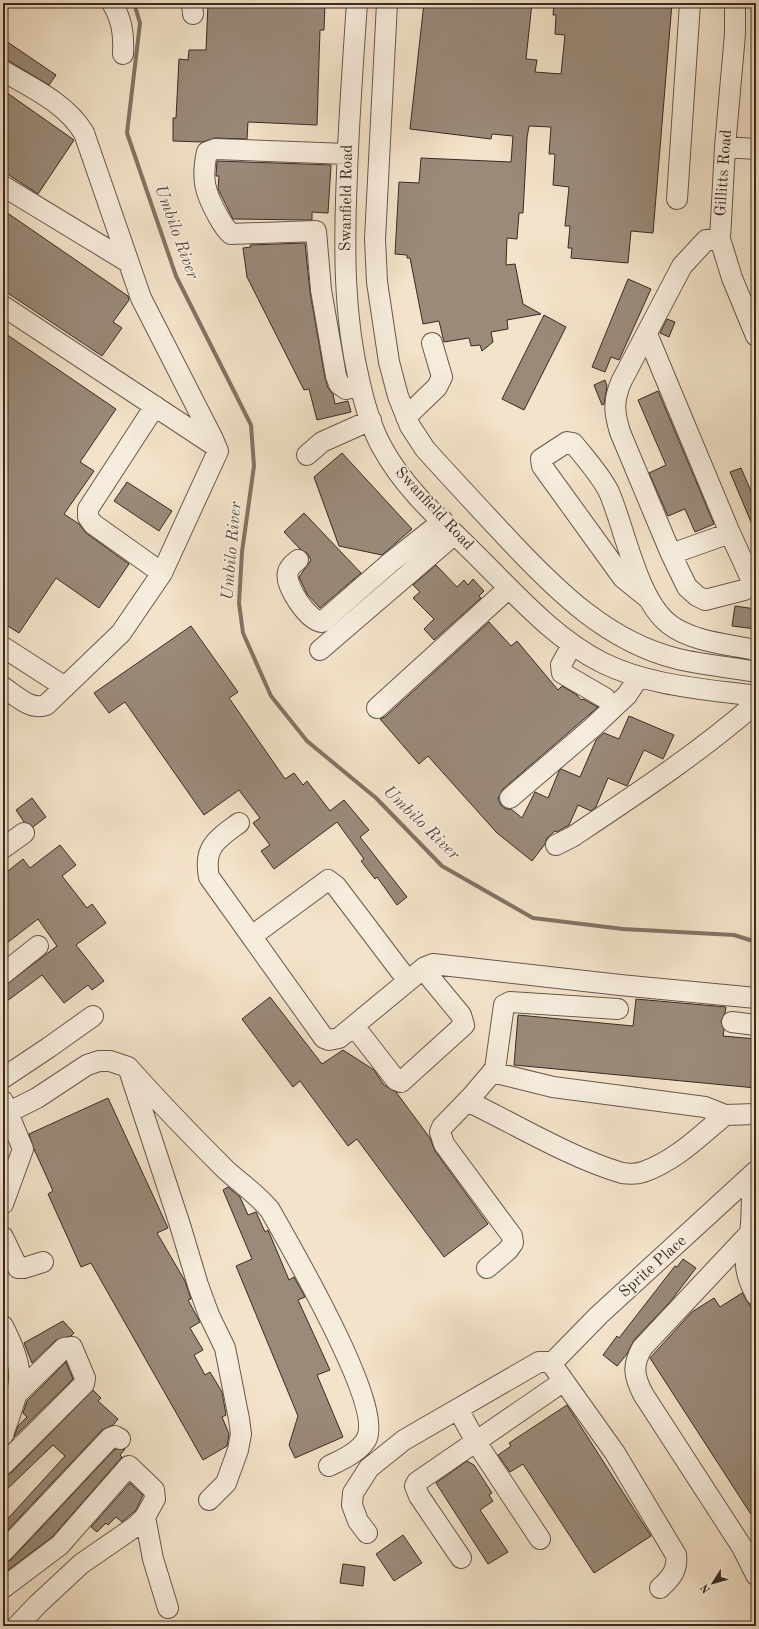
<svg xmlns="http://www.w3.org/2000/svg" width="759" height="1629" font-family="'Old Standard TT',serif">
<rect width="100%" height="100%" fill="#f3e3ca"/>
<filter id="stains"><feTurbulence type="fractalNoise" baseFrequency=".005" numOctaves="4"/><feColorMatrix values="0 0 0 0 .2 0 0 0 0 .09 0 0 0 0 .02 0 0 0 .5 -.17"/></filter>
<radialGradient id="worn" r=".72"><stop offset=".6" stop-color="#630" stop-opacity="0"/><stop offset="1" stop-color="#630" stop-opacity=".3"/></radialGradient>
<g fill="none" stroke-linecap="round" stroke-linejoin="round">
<path stroke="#837365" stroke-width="4" d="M 134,3 L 140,23 L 127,133 L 176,276 L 251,425 L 254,466 L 242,552 L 239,603 L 243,633 L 271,696 L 307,741 L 376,798 L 442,866 L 533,918 L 623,929 L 734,935 L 756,942"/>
</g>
<path fill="#9a8a7a" stroke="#392a23" d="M 208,3 L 325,3 L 324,30 L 320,30 L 317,125 L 248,122 L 247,139 L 215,138 L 202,142 L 173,141 L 173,118 L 176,118 L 179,59 L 188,60 L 189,50 L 206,50 Z
M 424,3 L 532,3 L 526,59 L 537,60 L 535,72 L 561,74 L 565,35 L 555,34 L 556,15 L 553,15 L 554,3 L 672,3 L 653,233 L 631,231 L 628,263 L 571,258 L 572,248 L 568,248 L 570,226 L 565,226 L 569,187 L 553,185 L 555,154 L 549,154 L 551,127 L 529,126 L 527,138 L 523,213 L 519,213 L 517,239 L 507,238 L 506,265 L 515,264 L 523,304 L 541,314 L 507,320 L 508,329 L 491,332 L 493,342 L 482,351 L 480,345 L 471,346 L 469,338 L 444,342 L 439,321 L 423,324 L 410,258 L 407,258 L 407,255 L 395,254 L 399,182 L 419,183 L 421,158 L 511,162 L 513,136 L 492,134 L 491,139 L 410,129 Z
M 3,39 L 56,75 L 49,85 L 9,61 L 3,60 Z
M 3,90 L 74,140 L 38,194 L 3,171 Z
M 217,161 L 331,165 L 328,213 L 312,212 L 312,220 L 233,219 L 218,189 L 219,176 L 216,176 Z
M 3,210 L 128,296 L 129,300 L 113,322 L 122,328 L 102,356 L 3,290 Z
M 305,243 L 310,292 L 325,378 L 328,388 L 333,394 L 335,404 L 348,401 L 351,412 L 317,420 L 309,389 L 304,390 L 247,277 L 243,248 L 251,247 L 250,245 Z
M 628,279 L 651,289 L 619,360 L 611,357 L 605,372 L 592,367 Z
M 544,315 L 566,327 L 524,410 L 502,399 Z
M 667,319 L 675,322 L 669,337 L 660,333 Z
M 3,332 L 116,409 L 80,462 L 94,471 L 64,514 L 79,524 L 86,533 L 129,564 L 99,608 L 56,578 L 19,633 L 3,623 Z
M 605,380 L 607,386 L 604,404 L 602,405 L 594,385 Z
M 658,391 L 714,524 L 695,532 L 685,509 L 668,516 L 649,473 L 666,465 L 638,400 Z
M 342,453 L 412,529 L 382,555 L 339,546 L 314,477 Z
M 741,468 L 756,503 L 756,534 L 730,472 Z
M 127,482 L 172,511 L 159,531 L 114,501 Z
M 304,513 L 361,573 L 320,608 L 307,594 L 299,577 L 311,560 L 307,553 L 300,549 L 284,532 Z
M 436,565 L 457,587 L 464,580 L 468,585 L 473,579 L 484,591 L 479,596 L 481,598 L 434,640 L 424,629 L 434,619 L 413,598 L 420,592 L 413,585 Z
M 735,606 L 756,609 L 756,629 L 732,626 Z
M 489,622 L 511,646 L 517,641 L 558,690 L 562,686 L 577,695 L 581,700 L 583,699 L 598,707 L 503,789 L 498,799 L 501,805 L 506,809 L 511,809 L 522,818 L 535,792 L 548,798 L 559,771 L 561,769 L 580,777 L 596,740 L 604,733 L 619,739 L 629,716 L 674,735 L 663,759 L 644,750 L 627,786 L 608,778 L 596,807 L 591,811 L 578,805 L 569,825 L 557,832 L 555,831 L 547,838 L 545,844 L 532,861 L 497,833 L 428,756 L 419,764 L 380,719 L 385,717 Z
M 191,626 L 238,692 L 229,698 L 285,779 L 294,773 L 303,785 L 307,781 L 330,811 L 344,800 L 369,830 L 360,837 L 407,897 L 397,905 L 377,877 L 375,879 L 361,861 L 364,859 L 337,822 L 274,869 L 261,851 L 270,845 L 253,823 L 260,818 L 239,790 L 204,815 L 125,702 L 109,713 L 94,693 Z
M 32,798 L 46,817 L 33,827 L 24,822 L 16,810 Z
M 60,845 L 76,865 L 62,876 L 87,908 L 92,904 L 106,923 L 76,945 L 104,981 L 92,990 L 88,985 L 64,1003 L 42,975 L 3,1004 L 3,987 L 57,946 L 38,919 L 3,946 L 3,875 L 23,859 L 30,868 Z
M 270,997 L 322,1064 L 343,1050 L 374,1070 L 384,1085 L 396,1092 L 430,1138 L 435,1151 L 488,1224 L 444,1257 L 357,1139 L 348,1146 L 300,1081 L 293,1087 L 242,1019 Z
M 636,999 L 726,1007 L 725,1013 L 721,1021 L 724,1030 L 723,1036 L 756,1039 L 756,1088 L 514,1065 L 518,1015 L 633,1026 Z
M 108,1098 L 168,1228 L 157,1233 L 185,1281 L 191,1299 L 188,1300 L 200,1322 L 190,1328 L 203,1350 L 194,1355 L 205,1375 L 210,1372 L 222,1392 L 226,1415 L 222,1417 L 229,1434 L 227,1446 L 203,1460 L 91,1263 L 81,1267 L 48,1194 L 53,1191 L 34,1149 L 29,1134 Z
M 228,1187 L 240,1197 L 248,1215 L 256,1212 L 265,1232 L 268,1230 L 289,1280 L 294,1277 L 305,1297 L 298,1300 L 330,1370 L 317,1375 L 343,1437 L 295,1458 L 289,1445 L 298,1416 L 236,1266 L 252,1259 L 223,1190 Z
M 683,1259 L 696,1268 L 670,1302 L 634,1340 L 627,1354 L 617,1366 L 603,1355 L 617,1336 L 619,1338 L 675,1266 L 677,1267 Z
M 742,1293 L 756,1315 L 756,1522 L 650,1358 L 692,1312 L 714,1298 L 720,1307 Z
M 63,1321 L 74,1333 L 71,1336 L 56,1340 L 32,1363 L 24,1343 Z
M 66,1362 L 73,1379 L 14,1437 L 18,1426 L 27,1417 L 23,1413 L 27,1401 Z
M 93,1390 L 101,1398 L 98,1401 L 118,1419 L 113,1425 L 102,1430 L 3,1535 L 3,1524 L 65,1456 L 53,1445 L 3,1493 L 3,1476 L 11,1473 Z
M 567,1405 L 651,1536 L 594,1573 L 523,1464 L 510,1472 L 498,1455 L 511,1446 L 509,1443 Z
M 115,1449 L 125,1449 L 120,1455 L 122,1457 L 52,1537 L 3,1574 L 3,1563 L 11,1560 Z
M 467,1461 L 474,1465 L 492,1493 L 489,1495 L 493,1501 L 480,1510 L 508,1552 L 488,1564 L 436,1483 Z
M 130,1483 L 143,1495 L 136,1510 L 122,1522 L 116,1517 L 108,1525 L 106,1523 L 97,1532 L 91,1527 Z
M 403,1535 L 422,1563 L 394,1581 L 376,1554 Z
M 343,1564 L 365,1567 L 363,1586 L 340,1583 Z"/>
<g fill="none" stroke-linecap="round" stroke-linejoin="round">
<defs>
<path id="minor" d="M 112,3 C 122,20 124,34 123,54
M 192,3 L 193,14
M 357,3 C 353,60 349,117 347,173 C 344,244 343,315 360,384 C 365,406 372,430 383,449 C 407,493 449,527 484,563 C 520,599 557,640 603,663 C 650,686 705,689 756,696
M 387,3 L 375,239 L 377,282 L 389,362 L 398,396 L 410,426 L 425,449 C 453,480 481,510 509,540 C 557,591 608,642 678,659 C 703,665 730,667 756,672
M 735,3 L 735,34 L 725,147 L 720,239 L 732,278 L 756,336
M 3,71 C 32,88 66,103 84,133 L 141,298 L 213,439 L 218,451 L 162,573 L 121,633 L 46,705 C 31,711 15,695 3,687
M 725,147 L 756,149
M 348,154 L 215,149 L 207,152 C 201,179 205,193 218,216 C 222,223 225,229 231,234 L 316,231 L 321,290 L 336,376 L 339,384 L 346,389 L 360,386
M 3,186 L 128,262
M 677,199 L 690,3
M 720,239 L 706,240 L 682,266 L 621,382 C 613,402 614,412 620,432 L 671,554 L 730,533
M 3,306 L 215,446
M 647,334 L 730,533 L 751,579 L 751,586 L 744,590 L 705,600 L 697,596 L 687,587 L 671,554
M 155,406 L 88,509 L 88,517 L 93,524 L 162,573
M 406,417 L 437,387 L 442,377 L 432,343
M 307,455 L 322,442 L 371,420
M 298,560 C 294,563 289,567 288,572 C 284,585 308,621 322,622 L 391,562 L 443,521
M 649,599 L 623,578 L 542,466 L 541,459 L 567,442 L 573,443 C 585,458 600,474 609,492 C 625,529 637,599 669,624 C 692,642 728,644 756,650
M 572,645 L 561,665 L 562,673 L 605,698
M 3,647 L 65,687
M 320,650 L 455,534
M 377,708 L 509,588
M 510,798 L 592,728 L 627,695 L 639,677
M 239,823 C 217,839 203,847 209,877 L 324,1038 L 329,1040 L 339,1038 L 425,967 L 433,964 L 620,985 L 756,998
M 556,845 L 572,837 C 635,795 699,753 756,703
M 3,848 L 24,833
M 252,936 L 328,880 L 336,886 L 408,981
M 3,974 L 38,946
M 732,1022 L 756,1025
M 354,1026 L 396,1080 L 401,1082 L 464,1025 L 461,1015 L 423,969
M 492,1072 L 553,1087 L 705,1107 L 725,1115 L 756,1114
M 130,1073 L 180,1225 L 198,1285 L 209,1315 L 225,1348 L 239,1419 L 241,1434 L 238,1450 L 226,1483 L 209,1500
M 3,1078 L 48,1048 L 93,1016
M 3,1101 L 23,1149 L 3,1204
M 467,1101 C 517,1125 569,1157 622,1173 C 629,1174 637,1174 643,1172 C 675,1161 700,1136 725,1115
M 9,1112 L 37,1098 L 87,1065 L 99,1061 L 110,1061 L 128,1067 C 159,1102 192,1136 225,1169 C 240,1183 257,1194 270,1210 C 290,1246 385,1407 366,1440 C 358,1453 341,1460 329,1466
M 752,1175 C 752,1191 752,1208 751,1224 C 748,1257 739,1263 756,1295
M 749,1234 L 642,1348 C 632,1366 634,1376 643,1394 L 742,1547 L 756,1575
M 3,1237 L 18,1268 L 24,1268 L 43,1262
M 487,1268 L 508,1250 L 513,1243 L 512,1236 L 444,1144 L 440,1132 L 442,1127 L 472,1096 L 495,1069 L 504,1005 L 510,1002 L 618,1009
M 3,1326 C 29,1376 20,1384 3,1435
M 551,1364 L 599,1315 L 756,1171
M 458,1409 L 476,1442 L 540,1539
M 3,1465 L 84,1384 L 85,1378 L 72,1347 L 64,1348 L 16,1395
M 145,1517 L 153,1559 L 168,1608
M 367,1533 L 358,1521 L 352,1505 L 353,1493 L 369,1468 L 404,1440 L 539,1362 L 548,1362 L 553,1366 L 615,1453 L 676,1555 C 678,1570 671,1578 660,1588
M 3,1552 L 110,1438 L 115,1436 L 120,1439
M 461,1558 L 419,1496 L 415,1486 L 417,1482 L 564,1381
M 3,1588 L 60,1545 L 129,1466 L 154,1490 L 155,1499 L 145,1517 L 136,1526 L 81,1564 L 37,1605 L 17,1626"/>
</defs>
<use href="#minor" stroke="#68584d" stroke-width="22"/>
<use href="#minor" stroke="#f7eddd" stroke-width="20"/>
</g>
<g text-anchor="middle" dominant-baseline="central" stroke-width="3.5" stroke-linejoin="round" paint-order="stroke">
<g font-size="16" fill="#392a23" stroke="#f7eddd">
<text transform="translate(724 173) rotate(-86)">Gillitts Road</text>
<text transform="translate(347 198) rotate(-89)">Swanfield Road</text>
<text transform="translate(434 509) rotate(47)">Swanfield Road</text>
<text transform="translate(653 1267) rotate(-42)">Sprite Place</text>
</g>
<g font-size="17" font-style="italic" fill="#5e4f44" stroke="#f7eddd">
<text transform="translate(176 232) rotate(70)">Umbilo River</text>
<text transform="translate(232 551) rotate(-85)">Umbilo River</text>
<text transform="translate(421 823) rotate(44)">Umbilo River</text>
</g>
</g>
<rect width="759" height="1629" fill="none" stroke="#f3e3ca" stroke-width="16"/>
<rect x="4" y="4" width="751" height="1621" fill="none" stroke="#392a23" stroke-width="2"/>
<rect x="8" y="8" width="743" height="1613" fill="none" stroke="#392a23"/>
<g transform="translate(713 1583) rotate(233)" stroke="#f7eddd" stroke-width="3" paint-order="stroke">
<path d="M0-3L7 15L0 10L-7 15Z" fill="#392a23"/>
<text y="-6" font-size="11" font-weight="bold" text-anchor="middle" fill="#392a23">N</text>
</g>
<rect width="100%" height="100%" filter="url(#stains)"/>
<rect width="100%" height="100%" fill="url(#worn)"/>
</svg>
